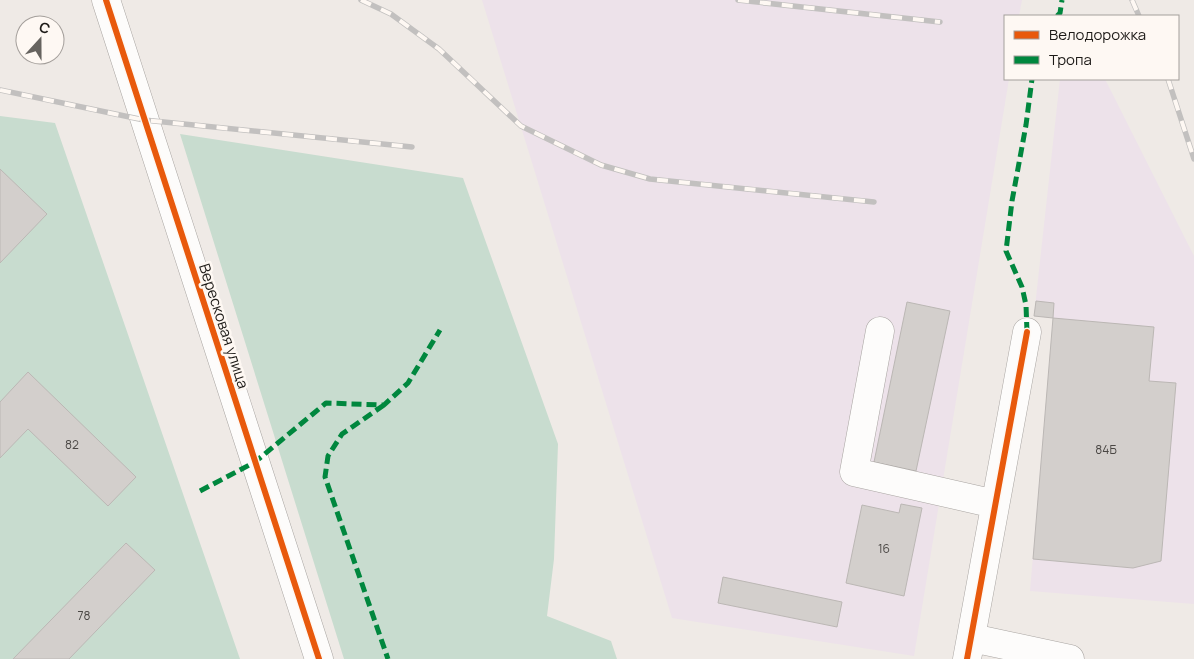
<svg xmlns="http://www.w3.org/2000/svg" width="1194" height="659" font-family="Manrope,sans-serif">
<rect width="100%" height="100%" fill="#efeae6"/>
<path fill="#ede2ea" d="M 482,0 L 1022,0 L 1019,16 L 1005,16 L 1005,79 L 1009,79 L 914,656 L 672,618 Z
M 1060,79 L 1105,79 L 1194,256 L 1194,604 L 1030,591 L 1053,318 L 1034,316 Z"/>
<path fill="#c8dccf" d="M 0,116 L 55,123 L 240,659 L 0,659 Z
M 180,134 L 463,178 L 558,444 L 554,559 L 547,616 L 611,641 L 617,659 L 344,659 Z"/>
<path fill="#d3cfcc" stroke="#bbb7b4" d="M 0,169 L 47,214 L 0,263 Z
M 1036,301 L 1054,303 L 1053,318 L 1034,316 Z
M 907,302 L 950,311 L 916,471 L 874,462 Z
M 1053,318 L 1154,327 L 1149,381 L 1176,383 L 1161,561 L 1133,568 L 1033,559 Z
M 28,372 L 136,477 L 108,506 L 28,429 L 0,458 L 0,402 Z
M 901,504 L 922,508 L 904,596 L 846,583 L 862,505 L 899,513 Z
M 126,543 L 155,570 L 69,659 L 13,659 Z
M 723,577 L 842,602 L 837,627 L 718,603 Z"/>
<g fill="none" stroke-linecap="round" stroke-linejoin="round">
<defs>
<path id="minor" d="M 106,0 L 319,659
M 880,331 L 854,472 L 995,504
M 972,638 L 1070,659
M 967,659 L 1027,332"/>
</defs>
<use href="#minor" stroke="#a9a5a2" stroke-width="29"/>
<use href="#minor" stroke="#fdfcfb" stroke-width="28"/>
<defs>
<path id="rail" d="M 361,0 L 391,14 L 439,49 L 521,126 L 601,165 L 650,179 L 874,202
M 738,0 L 940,22
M 1132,0 L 1139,16
M 1168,79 L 1194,159
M 0,90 L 144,120 L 412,147"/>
</defs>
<use href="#rail" stroke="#c2c0bf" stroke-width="5.5"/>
<use href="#rail" stroke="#fef8f3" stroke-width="4" stroke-dasharray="11" stroke-linecap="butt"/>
<path stroke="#00873e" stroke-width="5" stroke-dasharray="10 5" stroke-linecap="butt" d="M 1057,16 L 1060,13 L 1062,0
M 1027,332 L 1026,305 L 1022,287 L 1006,251 L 1012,201 L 1026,125 L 1032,79
M 384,405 L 342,434 L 328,456 L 325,477 L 388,659
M 200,491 L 255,462 L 326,403 L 384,405 L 408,383 L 440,330"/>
<defs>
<path id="cycleway" d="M 106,0 L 319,659
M 967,659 L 1027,332"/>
</defs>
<use href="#cycleway" stroke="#fef8f3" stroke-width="9"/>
<use href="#cycleway" stroke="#e8590c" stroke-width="6"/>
</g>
<g text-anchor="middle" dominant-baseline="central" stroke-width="5" stroke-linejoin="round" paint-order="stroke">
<g font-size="12" fill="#4a4744">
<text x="72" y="444">82</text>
<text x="1106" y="449">84Б</text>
<text x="884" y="548">16</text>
<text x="84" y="615">78</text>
</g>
<g font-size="15" fill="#1d1a17" stroke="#fef8f3">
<text transform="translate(224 326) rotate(72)">Вересковая улица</text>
</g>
</g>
<rect x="1004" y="15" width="175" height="65" fill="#fef8f3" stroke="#a49f9b"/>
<rect x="1014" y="31" width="25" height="8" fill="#e8590c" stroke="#a49f9b"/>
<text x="1049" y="40" font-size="15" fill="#1d1a17">Велодорожка</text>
<rect x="1014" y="56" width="25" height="8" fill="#00873e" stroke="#a49f9b"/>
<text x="1049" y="65" font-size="15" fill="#1d1a17">Тропа</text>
<g transform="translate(40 40) rotate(21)"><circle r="24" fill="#fef8f3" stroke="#a49f9b"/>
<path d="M0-4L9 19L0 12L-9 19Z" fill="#66635f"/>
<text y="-8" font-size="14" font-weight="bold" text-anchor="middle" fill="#1d1a17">С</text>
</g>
</svg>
